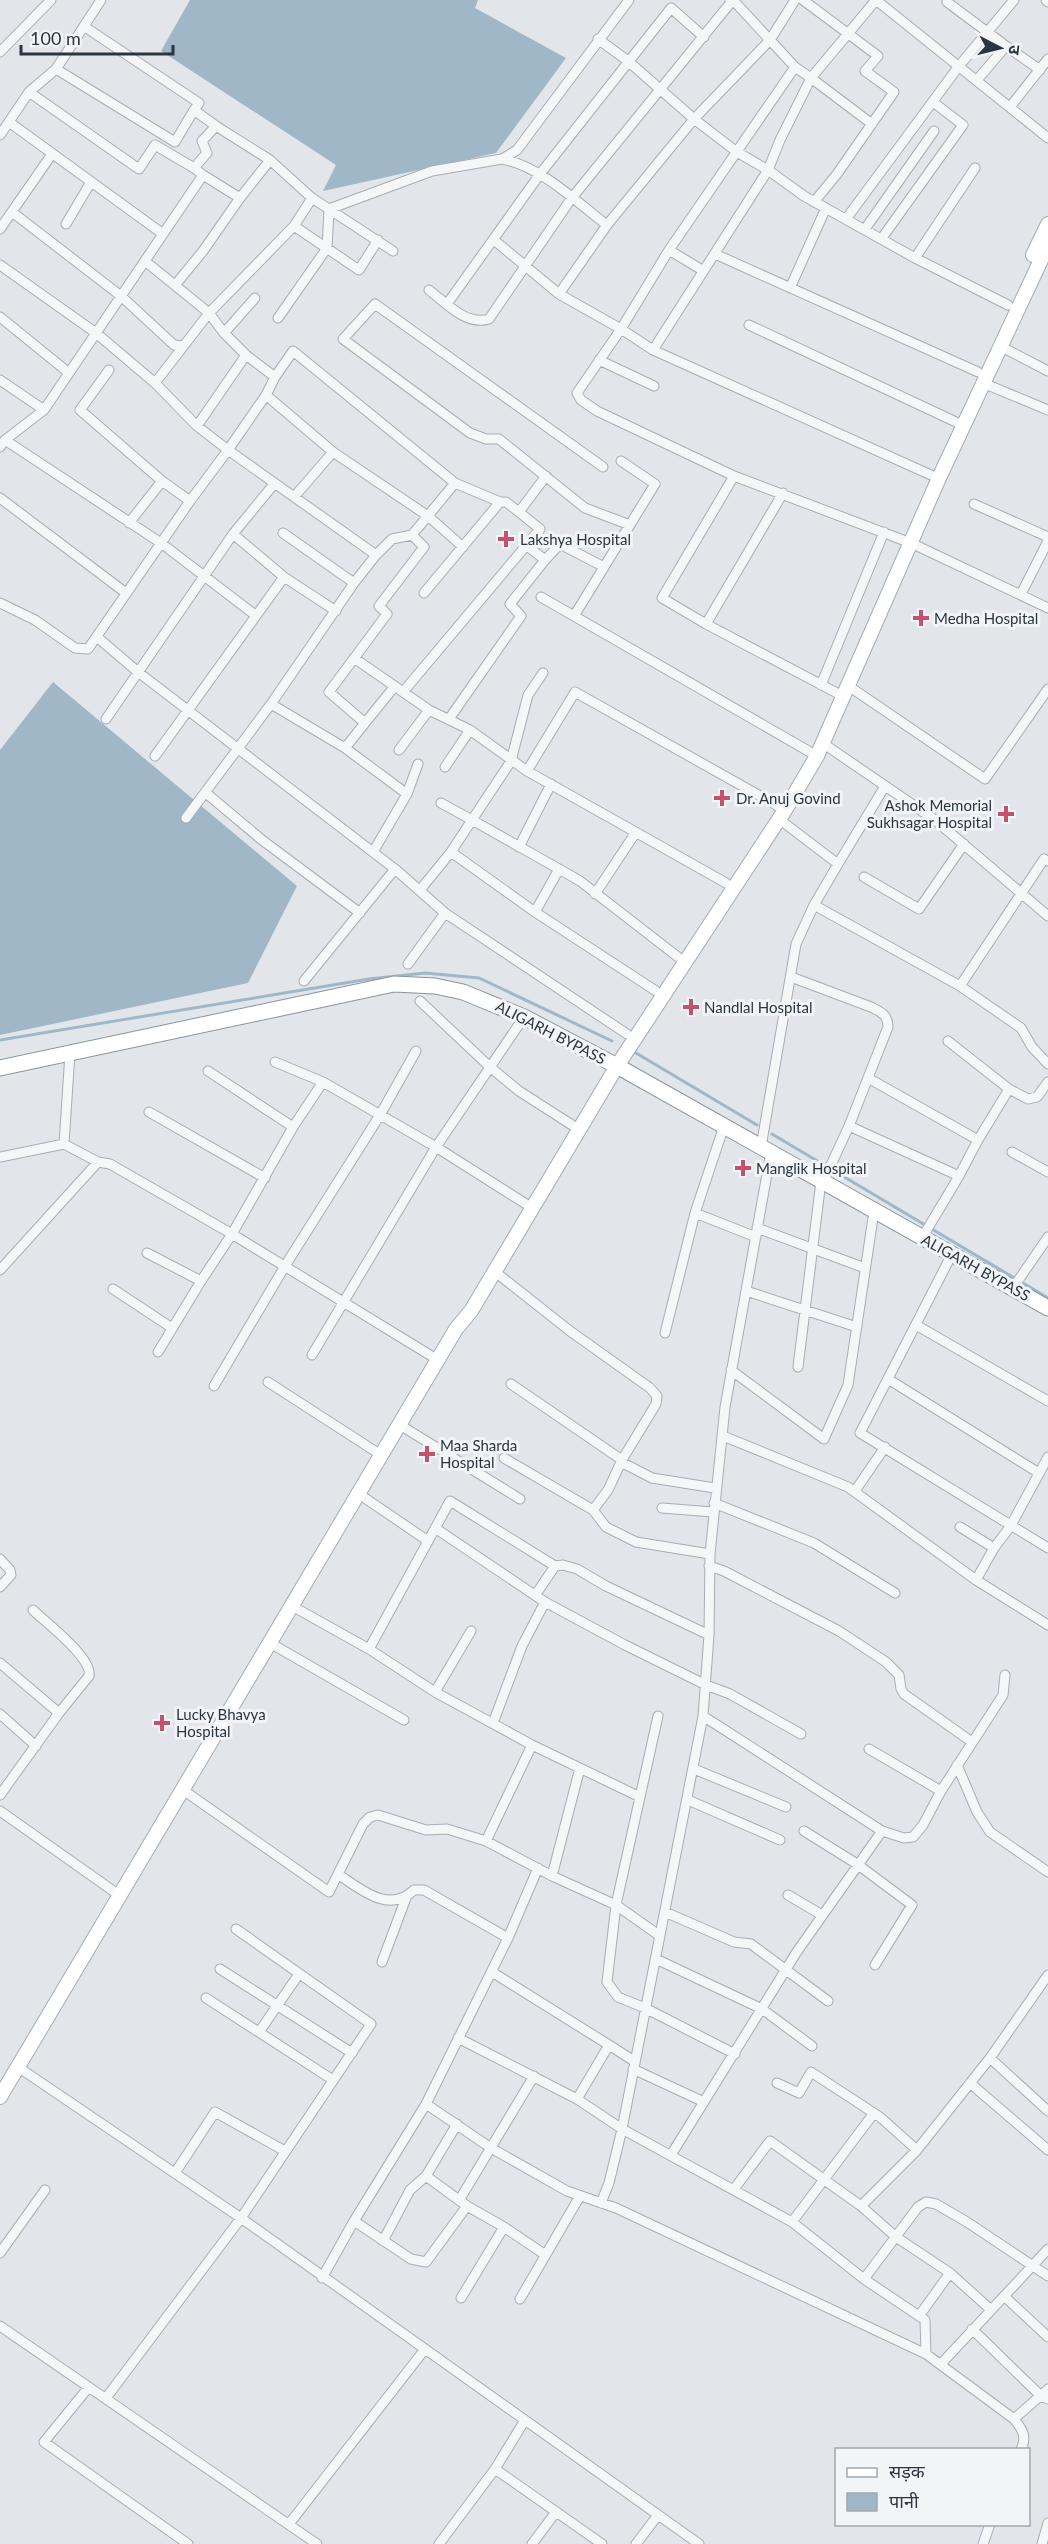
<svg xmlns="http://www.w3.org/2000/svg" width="1048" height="2544" font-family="Lato,'Noto Sans Devanagari',sans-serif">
<rect width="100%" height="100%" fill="#e2e6ea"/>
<path fill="#a0b7c7" d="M 190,0 L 478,0 L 475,8 L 566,58 L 496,153 L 323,191 L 336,165 L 161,51 Z
M 53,682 L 297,886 L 248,983 L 0,1035 L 0,750 Z"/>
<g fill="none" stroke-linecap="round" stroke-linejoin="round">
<path stroke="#a0b7c7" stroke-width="3" d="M 0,1040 L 369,979 L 425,973 L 479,978 L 612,1041
M 636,1053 L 757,1125
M 772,1134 L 1048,1298"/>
<defs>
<path id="minor" d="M 803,0 L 878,56 L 865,71 L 894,92 L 837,174 L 814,202
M 948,0 L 947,2 L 1006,46 L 977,80
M 1046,0 L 1048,2
M 85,27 L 199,103 L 194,110 L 216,126 L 202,141 L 207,153 L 194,168 L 203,175
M 598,39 L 628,61 L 694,119 L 737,152 L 768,170 L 804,196 L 915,258 L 1008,305
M 1006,46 L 1040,70
M 0,52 L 51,0
M 56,69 L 175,142 L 194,110
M 29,92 L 139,169 L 155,145 L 194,168
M 1010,107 L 1048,59
M 9,122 L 163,234
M 872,124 L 811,78 L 876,0 L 1048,138
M 216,126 L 270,160 L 312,198 L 393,251
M 0,135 L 29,92 L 56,69 L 101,0
M 502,159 C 542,167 575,201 607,225
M 12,212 L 121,296 L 174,345 L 183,346
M 846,219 L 959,66 L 1014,0
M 66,224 L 91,182
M 294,226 L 359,270 L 378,240
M 0,229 L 52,154
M 865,229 L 934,131
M 882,238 L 963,125 L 933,102
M 494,240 L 559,294 L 607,225 L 694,119 L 770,40 L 795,0
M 669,250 L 702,270
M 715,254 L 978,372
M 915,258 L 975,168
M 145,261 L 209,313 L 224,333
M 0,265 L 96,333 L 155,383 L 197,426 L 228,450 L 190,501 L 88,649 L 75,648 L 35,620 L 0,603
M 176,284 L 203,251 L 240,198
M 790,288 L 826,208
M 429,290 C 446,303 466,326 489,319 L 571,199 L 732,1 L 730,0
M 559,294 L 621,329 L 669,250 L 795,67
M 255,298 L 224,333 L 246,355 L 275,377 L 266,395 L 228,450 L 376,555
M 447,304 L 540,174 L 671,8 L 704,37
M 0,317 L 69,373
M 278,318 L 327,248 L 329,209 L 432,171 L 502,159 L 517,150 L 629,0
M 749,325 L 956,422
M 1000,346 L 1048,371
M 653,350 L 768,170 L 780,140 L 811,78 L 795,67 L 733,0
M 599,360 L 654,386
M 109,370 L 80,410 L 162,481 L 190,501
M 0,380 L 44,410
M 155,383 L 209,313 L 294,226 L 312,198
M 983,383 L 1048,410
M 266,395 L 333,452 L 428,516 L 463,547
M 197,426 L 246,355
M 5,440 L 161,543 L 255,615
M 0,447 L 5,440 L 44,410 L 203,175 L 240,198 L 270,160
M 603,467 L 375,304 L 343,339 L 470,433 L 486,439 L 499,439 L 585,508 L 630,525
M 734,476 L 662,598 L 706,624 L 837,693
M 455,483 L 500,502
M 294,497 L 333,452
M 0,498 L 126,593
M 974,504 L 1048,537
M 129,523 L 162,481
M 283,533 L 354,583
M 233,534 L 284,577 L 336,611
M 903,540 L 734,476 L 597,411 L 581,400 L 577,393 L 621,329 L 653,350 L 931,475
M 911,543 L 1048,608
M 545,560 L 560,544 L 604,567
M 424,593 L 500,502 L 506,502 L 519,512
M 1021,594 L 1048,541
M 541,597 L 817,756
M 574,616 L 655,484 L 621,461
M 706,624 L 783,493
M 97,637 L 138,672 L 395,869 L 445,913 L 627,1034
M 354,658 L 429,710 L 470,730 L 527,771 L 726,883
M 821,685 L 884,532
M 395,686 L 365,723 L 329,692 L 387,614 L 379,606 L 424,547 L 412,535
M 850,687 L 985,779 L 1048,689
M 403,692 L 540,529 L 519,512 L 546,476
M 271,704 L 345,748 L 407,794 L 373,852
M 106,719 L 233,534 L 274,484
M 449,719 L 521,616 L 510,604 L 545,560 L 526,545
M 824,744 L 935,820 L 1048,916
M 345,748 L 365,723
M 399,750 L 429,710
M 155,756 L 284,577
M 445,767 L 470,730
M 527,771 L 575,692 L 778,806
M 206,793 L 262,840 L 360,913
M 407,794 L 418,764
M 441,803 L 472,820 L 511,761 L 528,695 L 543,673
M 186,818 L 271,704 L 354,583 L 376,555 L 392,539 L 412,535 L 455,483 L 293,351 L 275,377
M 519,847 L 551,784
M 451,852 L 535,912 L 656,991
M 838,864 L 885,786
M 559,869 L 580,881 L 678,957
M 864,877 L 919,909 L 964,844
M 420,890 L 451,852 L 472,820 L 559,869 L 535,912
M 595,894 L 636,832
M 814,905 L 960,986 L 1044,859 L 1048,861
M 408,964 L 445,913
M 791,977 L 871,1007 C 881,1012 888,1015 888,1027 L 849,1126 L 823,1182
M 304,981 L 395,869
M 960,986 L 1021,1028 L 1032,1047 L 1048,1064
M 420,1001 L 490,1067 L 519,1091 L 572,1125
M 948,1041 L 1009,1089 L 978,1140
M 275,1062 L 323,1082 L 436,1147 L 526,1204
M 208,1071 L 293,1127
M 868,1078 L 978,1140 L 959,1176
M 1009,1089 L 1028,1099 L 1037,1097 L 1048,1082
M 149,1112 L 265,1178
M 849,1126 L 959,1176 L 922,1238
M 64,1144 L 98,1162
M 761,1147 L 796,944 L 814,905 L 838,864 L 779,819
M 1012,1152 L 1048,1172
M 0,1157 L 64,1144 L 70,1053
M 695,1213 L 756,1237
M 757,1228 L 865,1268
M 147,1253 L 201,1281
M 952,1254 L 860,1433 L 1048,1548
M 0,1270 L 98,1162 L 110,1164 L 232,1234 L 438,1360
M 494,1271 L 570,1331 L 650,1388 L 657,1396 L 656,1404 L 622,1460 L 511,1384
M 1013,1288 L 1048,1237
M 113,1289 L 172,1328
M 746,1291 L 857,1327
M 916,1325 L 1048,1401
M 665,1333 L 695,1213 L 724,1126
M 158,1352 L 201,1281 L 232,1234 L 293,1127 L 323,1082
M 312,1355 L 436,1147 L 524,1017
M 798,1367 L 821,1181
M 731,1370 L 824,1439 L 848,1385 L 874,1211
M 888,1379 L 1039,1473
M 268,1382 L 381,1455
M 214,1386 L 285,1266 L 380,1115 L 416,1051
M 400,1425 L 520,1499
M 723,1436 L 848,1487 L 976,1580
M 1048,1457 L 1010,1527 L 994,1548 L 976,1580 L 1048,1625
M 504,1458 L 593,1510
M 622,1460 L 608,1490 L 593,1510 L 606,1527 L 636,1542 L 710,1554
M 621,1462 L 652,1478 L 715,1488
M 855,1491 L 885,1447
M 359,1494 L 428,1541
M 714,1503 L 814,1543 L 895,1593
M 662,1508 L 713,1512
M 960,1527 L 994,1548
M 435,1528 L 545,1602
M 0,1559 L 10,1570 L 11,1575 L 0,1587
M 709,1566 L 724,1571 L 839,1631 L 886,1662 L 899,1675 L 901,1689 L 904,1694 L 972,1742
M 536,1594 L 555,1566
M 292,1606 L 369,1649 L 435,1692 L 532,1745 L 640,1797
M 33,1610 C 46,1623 93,1658 89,1676 L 59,1713
M 270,1643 L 404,1720
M 369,1649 L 450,1501 L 555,1566 L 563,1565 L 577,1569 L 606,1586 L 709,1635
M 0,1663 L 59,1713 L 0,1795
M 435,1692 L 471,1631
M 0,1714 L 36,1746
M 658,1716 L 616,1905 L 607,1982 L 618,1997 L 645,2008 L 735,2054
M 703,1716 L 882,1831 L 904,1838 L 913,1837 L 923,1825 L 941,1791 L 1003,1695 L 1005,1675
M 493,1723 L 522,1646 L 545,1602 L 625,1645 L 706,1685 L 730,1694 L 801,1734
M 869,1749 L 941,1791
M 957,1765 L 977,1812 L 990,1832 L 1048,1872
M 694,1769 L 786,1807
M 183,1790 L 329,1892 L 363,1824 L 370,1817 L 378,1815 L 426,1830 L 447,1829 L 486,1841 L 552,1876 L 616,1905 L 660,1936
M 688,1800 L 780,1840
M 0,1811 L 119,1895
M 804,1831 L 857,1864 L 912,1905 L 875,1965
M 486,1841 L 532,1745
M 339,1875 C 362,1890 389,1914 414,1890 L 424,1890 L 508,1938 L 538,1868
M 552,1876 L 580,1768
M 788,1895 L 822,1915
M 665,1912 L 734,1942 L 751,1944 L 828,2001
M 656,1959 L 762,2009 L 812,2046
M 382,1962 L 406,1898
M 220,1969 L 352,2053
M 492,1972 L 609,2045 L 577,2099
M 206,1998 L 333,2080
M 259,2032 L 299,1974
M 458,2038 L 577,2099 L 622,2129 L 792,2222 L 864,2279 L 925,2320 L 926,2354 L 1014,2419 C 1023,2430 1027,2436 1021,2450
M 609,2045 L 634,2061
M 990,2058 L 1048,2111
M 18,2067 L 241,2218 L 699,2544
M 633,2069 L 704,2102
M 777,2083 L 799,2093 L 811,2072 L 880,2117 L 917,2150
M 970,2083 L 1048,2150
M 426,2104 L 491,2148 L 567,2191 L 616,2208 L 926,2354
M 457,2124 L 426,2176 L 467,2206 L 504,2227 L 544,2254
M 671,2155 L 796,1953 L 882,1831
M 175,2173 L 215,2112 L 285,2151
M 734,2189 L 770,2141 L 861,2206 L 896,2237 L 950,2273 L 990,2309
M 460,2199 L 534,2076
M 601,2203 L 609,2183 L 622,2129 L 703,1716 L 709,1635 L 710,1554 L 725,1407 L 771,1152
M 861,2206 L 917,2150 L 990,2058 L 1048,1975
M 354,2221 L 411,2259 L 426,2262 L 467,2206
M 792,2222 L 874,2113
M 383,2241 L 410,2190 L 426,2176
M 0,2253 L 45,2190
M 322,2278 L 354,2221 L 426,2104 L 508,1938
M 864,2279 L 918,2207 L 926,2202 L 936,2204 L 967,2222 L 1048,2276
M 1004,2296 L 1048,2337
M 461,2298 L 504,2227
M 520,2299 L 580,2196
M 919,2316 L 950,2273
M 0,2326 L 317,2544
M 972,2329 L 1041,2396 L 1048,2399
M 941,2364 L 1048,2249
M 88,2388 L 44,2442 L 188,2544
M 106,2398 L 241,2218 L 371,2024 L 236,1929
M 1014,2419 L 1048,2389
M 495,2469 L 602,2544
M 289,2524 L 425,2349
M 439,2544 L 495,2469 L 525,2420
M 532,2544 L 556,2512
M 636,2544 L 658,2515
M 983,2544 L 990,2524
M 1042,2544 L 1048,2523"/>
<path id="primary" d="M 1033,255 L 1048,224
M 0,2097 L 456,1329 L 471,1311 L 617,1066 L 785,810 L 817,756 L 939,478 L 1048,245"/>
<path id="trunk" d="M 0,1068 L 394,984 L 435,986 L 463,992 L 524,1017 L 617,1066 L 1048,1308"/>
</defs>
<use href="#minor" stroke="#a7adb4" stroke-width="11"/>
<use href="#primary" stroke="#a2acb5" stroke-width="16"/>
<use href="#trunk" stroke="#8a959f" stroke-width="17"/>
<use href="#minor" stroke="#f5f6f8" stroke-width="9"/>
<use href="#primary" stroke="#fff" stroke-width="14"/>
<use href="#trunk" stroke="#fff" stroke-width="15"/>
</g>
<g fill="#c6506e" stroke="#f2f5f7" stroke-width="2">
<path d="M503 530h6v6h6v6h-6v6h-6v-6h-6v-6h6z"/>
<path d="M918 609h6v6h6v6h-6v6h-6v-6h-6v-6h6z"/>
<path d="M719 789h6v6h6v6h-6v6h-6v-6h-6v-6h6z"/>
<path d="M1003 805h6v6h6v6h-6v6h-6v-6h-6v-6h6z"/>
<path d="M688 998h6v6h6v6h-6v6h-6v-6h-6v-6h6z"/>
<path d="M740 1159h6v6h6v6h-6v6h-6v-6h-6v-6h6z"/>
<path d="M424 1445h6v6h6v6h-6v6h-6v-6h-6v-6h6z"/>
<path d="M159 1714h6v6h6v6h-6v6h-6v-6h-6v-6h6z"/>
</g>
<g text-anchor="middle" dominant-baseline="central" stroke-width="6" stroke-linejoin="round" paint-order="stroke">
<g font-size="15" fill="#2b3541" stroke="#f2f5f7" text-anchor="start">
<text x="520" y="539">Lakshya Hospital</text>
<text x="934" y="618">Medha Hospital</text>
<text x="736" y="798">Dr. Anuj Govind</text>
<text x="992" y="805" text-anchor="end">Ashok Memorial<tspan x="992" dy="17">Sukhsagar Hospital</tspan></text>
<text x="704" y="1007">Nandlal Hospital</text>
<text x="756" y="1168">Manglik Hospital</text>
<text x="440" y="1445">Maa Sharda<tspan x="440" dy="17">Hospital</tspan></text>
<text x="176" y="1714">Lucky Bhavya<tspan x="176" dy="17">Hospital</tspan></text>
</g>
<g font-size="15" fill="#2b3541" stroke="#f2f5f7">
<text transform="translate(551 1032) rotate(27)">ALIGARH BYPASS</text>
<text transform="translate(976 1267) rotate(29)">ALIGARH BYPASS</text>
</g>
</g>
<rect x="835" y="2448" width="195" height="78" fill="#f2f5f7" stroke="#a2a8ae" stroke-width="1.5"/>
<rect x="847" y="2468" width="30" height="9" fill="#ffffff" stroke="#a2a8ae" stroke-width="1.5"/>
<text x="889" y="2478" font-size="18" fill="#2b3541">सड़क</text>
<rect x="847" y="2493" width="30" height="18" fill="#a0b7c7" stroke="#a2a8ae" stroke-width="1.5"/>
<text x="889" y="2508" font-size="18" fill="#2b3541">पानी</text>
<g transform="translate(1000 48) rotate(97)" stroke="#f2f5f7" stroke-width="4.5" paint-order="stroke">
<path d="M0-4.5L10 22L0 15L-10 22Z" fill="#2b3541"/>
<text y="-9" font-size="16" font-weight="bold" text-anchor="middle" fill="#2b3541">उ</text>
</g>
<path d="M21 45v9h152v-9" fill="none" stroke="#2b3541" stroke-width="3"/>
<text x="30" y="45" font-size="18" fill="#2b3541" stroke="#f2f5f7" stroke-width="4.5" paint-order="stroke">100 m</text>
</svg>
